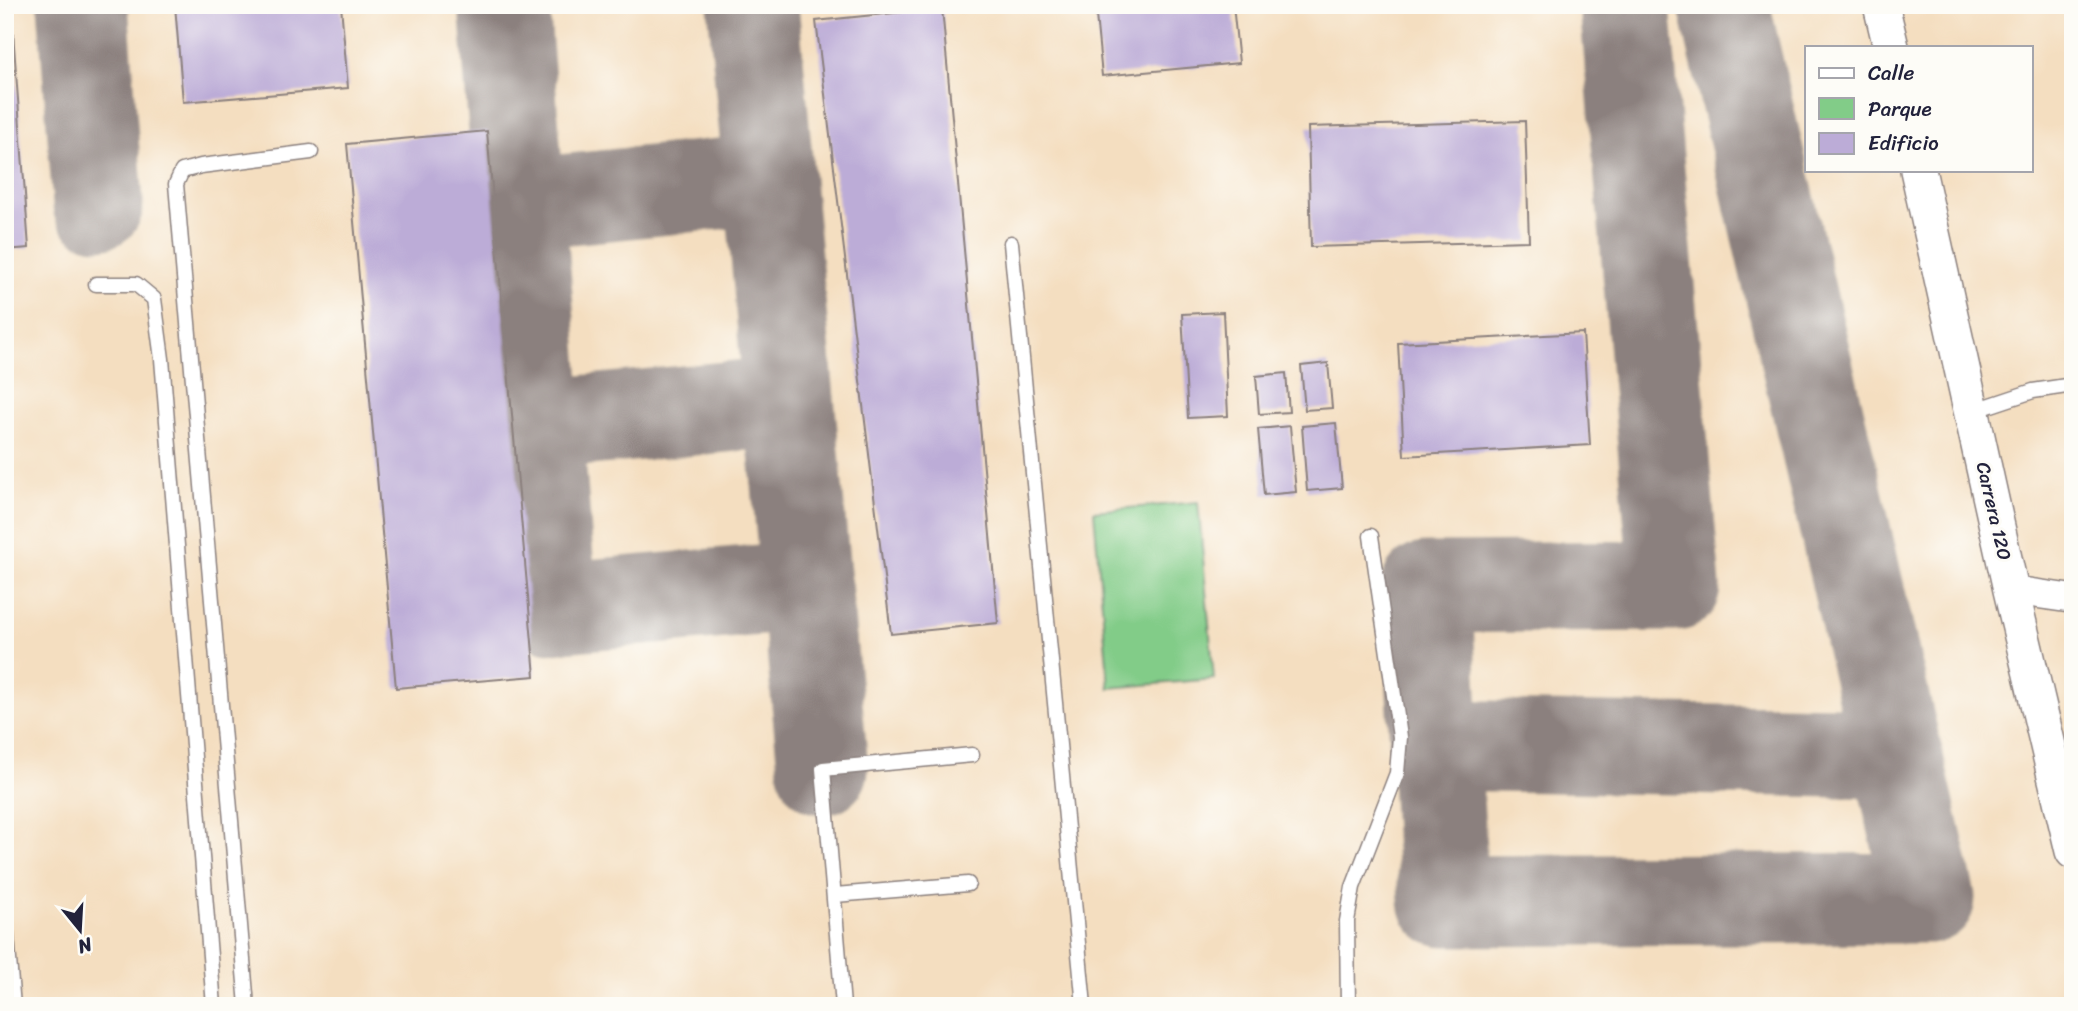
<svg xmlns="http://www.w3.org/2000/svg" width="2078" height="1011" font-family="Sriracha,sans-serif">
<rect width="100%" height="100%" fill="#fdfcf7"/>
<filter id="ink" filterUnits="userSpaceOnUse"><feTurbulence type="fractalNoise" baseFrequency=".0143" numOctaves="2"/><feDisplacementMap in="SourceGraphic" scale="14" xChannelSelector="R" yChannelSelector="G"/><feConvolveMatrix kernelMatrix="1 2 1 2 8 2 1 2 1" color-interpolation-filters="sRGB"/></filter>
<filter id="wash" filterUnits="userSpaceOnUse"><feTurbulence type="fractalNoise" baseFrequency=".00686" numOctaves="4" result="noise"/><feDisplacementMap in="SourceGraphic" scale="28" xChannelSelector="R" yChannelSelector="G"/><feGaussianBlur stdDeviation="1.57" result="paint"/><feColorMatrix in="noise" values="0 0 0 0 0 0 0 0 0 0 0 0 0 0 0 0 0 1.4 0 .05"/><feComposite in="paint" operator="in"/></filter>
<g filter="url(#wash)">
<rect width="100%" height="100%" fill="#f4dec0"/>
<path fill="#82cc88" stroke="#527762" stroke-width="2" d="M 1198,502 L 1214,679 L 1109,688 L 1094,511 Z"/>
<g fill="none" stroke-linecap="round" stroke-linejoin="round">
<path stroke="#8b807e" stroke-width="91" d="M 83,5 L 98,204
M 504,5 L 552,608 L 806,586
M 753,5 L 823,769
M 1625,5 L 1675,586 L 1426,588 L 1444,901 L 1930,898 L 1724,5
M 520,204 L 769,179
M 537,425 L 789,401
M 1434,745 L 1896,753"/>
</g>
<g id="blocks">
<path fill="#bcacd7" d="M 5,5 L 11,5 L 29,248 L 5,250 Z
M 175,5 L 341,5 L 348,88 L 183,102 Z
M 1095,5 L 1233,5 L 1239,63 L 1102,76 Z
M 942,8 L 998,623 L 891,634 L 816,21 Z
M 1525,121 L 1529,241 L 1311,247 L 1308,127 Z
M 487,131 L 535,676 L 396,688 L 347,144 Z
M 1223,312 L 1228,416 L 1188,418 L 1182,314 Z
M 1583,333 L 1590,445 L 1404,456 L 1398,343 Z
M 1328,363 L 1332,408 L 1305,410 L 1301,366 Z
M 1286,373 L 1289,412 L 1259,414 L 1256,376 Z
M 1336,423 L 1342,488 L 1307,491 L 1302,426 Z
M 1290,426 L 1296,492 L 1264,495 L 1258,429 Z"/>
</g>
</g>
<g filter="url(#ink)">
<use href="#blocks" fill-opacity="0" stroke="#8b807e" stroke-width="2"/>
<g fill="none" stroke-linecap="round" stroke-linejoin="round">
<defs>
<path id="service" d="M 1011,243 L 1084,1006
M 96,284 L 136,284 L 154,299 L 162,359 L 214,1006
M 1973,411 L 2033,391 L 2073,385
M 835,895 L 968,884
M 5,913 L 13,1006
M 247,1006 L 176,184 L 182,171 L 201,166 L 311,152
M 843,1006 L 823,769 L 972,755
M 1348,1006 L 1347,921 L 1353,887 L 1397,773 L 1400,737 L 1371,536"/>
<path id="minor" d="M 2011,590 L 2073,599"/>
<path id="tertiary" d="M 1881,5 L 1891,47
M 1918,170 L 2011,590 L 2073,851"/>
</defs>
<use href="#service" stroke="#8b807e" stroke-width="17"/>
<use href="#minor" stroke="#8b807e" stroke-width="31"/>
<use href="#tertiary" stroke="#8b807e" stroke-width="38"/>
<use href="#service" stroke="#fff" stroke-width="14"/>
<use href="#minor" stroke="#fff" stroke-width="28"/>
<use href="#tertiary" stroke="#fff" stroke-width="35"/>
</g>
</g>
<g text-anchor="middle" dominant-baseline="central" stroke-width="6" stroke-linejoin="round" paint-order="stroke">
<g font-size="19" fill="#22223b" stroke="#fdfcf7">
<text transform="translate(1994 511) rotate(77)">Carrera 120</text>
</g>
</g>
<rect width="2078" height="1011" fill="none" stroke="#fdfcf7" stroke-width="28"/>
<rect x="1805" y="46" width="228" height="126" fill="#fdfcf7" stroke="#a5a5ac" stroke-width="2"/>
<rect x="1819" y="68" width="35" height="10" fill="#ffffff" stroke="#a5a5ac" stroke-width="2"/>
<text x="1868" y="80" font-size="21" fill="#22223b">Calle</text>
<rect x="1819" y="98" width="35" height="21" fill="#82cc88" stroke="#a5a5ac" stroke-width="2"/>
<text x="1868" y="116" font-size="21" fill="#22223b">Parque</text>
<rect x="1819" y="133" width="35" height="21" fill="#bcacd7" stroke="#a5a5ac" stroke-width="2"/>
<text x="1868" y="150" font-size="21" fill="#22223b">Edificio</text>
<g transform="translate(80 930) rotate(162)" stroke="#fdfcf7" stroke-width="5" paint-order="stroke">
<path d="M0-5L12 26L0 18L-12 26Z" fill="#22223b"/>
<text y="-10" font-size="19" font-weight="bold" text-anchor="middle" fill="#22223b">N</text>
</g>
</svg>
